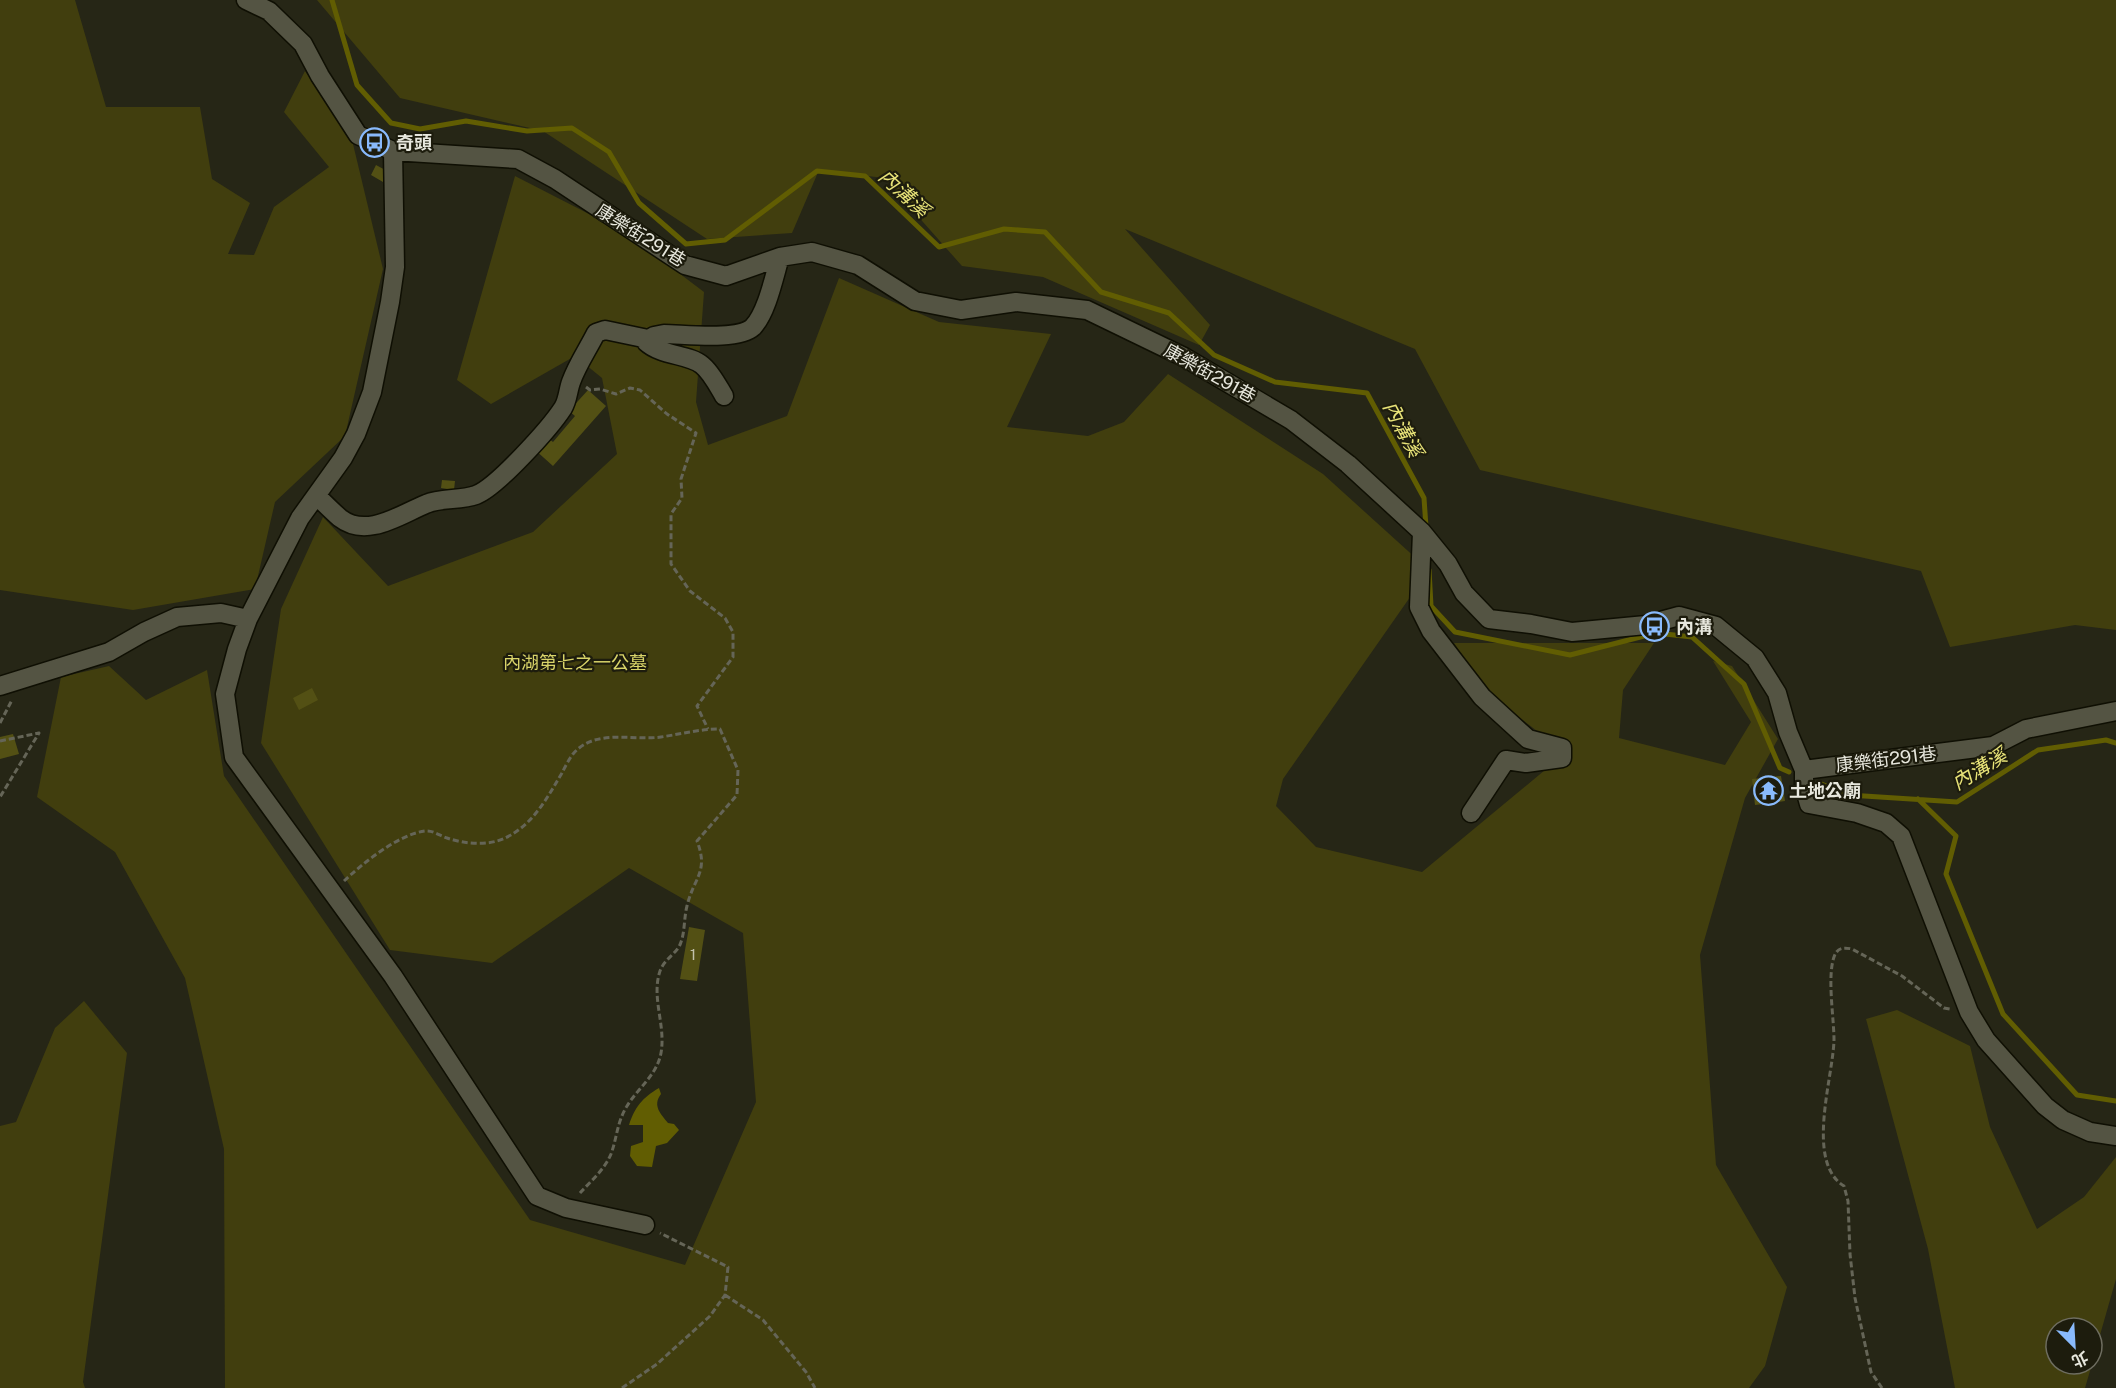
<svg xmlns="http://www.w3.org/2000/svg" width="2116" height="1388" font-family="'Public Sans','Noto Sans TC',sans-serif">
<rect width="100%" height="100%" fill="#262616"/>
<path fill="#413e0e" d="M 0,0 L 75,0 L 106,107 L 200,107 L 212,179 L 250,203 L 228,254 L 254,255 L 274,207 L 329,167 L 284,112 L 305,71 L 353,144 L 383,269 L 345,436 L 275,502 L 255,589 L 133,610 L 0,590 Z
M 317,0 L 2116,0 L 2116,630 L 2075,625 L 1950,647 L 1921,571 L 1480,470 L 1415,349 L 1125,229 L 1210,325 L 1199,345 L 1043,277 L 962,266 L 884,178 L 819,170 L 792,233 L 707,239 L 543,131 L 400,98 Z
M 515,176 L 626,233 L 704,292 L 696,402 L 708,445 L 787,416 L 839,278 L 939,322 L 1051,334 L 1007,427 L 1088,436 L 1124,422 L 1168,374 L 1323,474 L 1429,570 L 1283,779 L 1276,806 L 1316,847 L 1422,872 L 1545,770 L 1537,731 L 1486,692 L 1454,643 L 1654,643 L 1623,690 L 1619,738 L 1725,765 L 1751,722 L 1713,661 L 1732,666 L 1778,739 L 1745,798 L 1700,955 L 1716,1165 L 1787,1287 L 1765,1366 L 1749,1388 L 225,1388 L 224,1149 L 185,978 L 115,852 L 37,797 L 61,677 L 109,666 L 146,700 L 207,670 L 224,776 L 530,1220 L 685,1265 L 756,1102 L 743,933 L 629,868 L 492,963 L 390,950 L 261,743 L 281,609 L 323,517 L 388,586 L 533,532 L 617,454 L 602,378 L 575,356 L 491,404 L 457,380 Z
M 84,1001 L 127,1053 L 83,1382 L 85,1388 L 0,1388 L 0,1126 L 16,1122 L 55,1028 Z
M 1897,1010 L 1970,1046 L 1990,1127 L 2037,1229 L 2084,1197 L 2116,1157 L 2116,1279 L 2092,1363 L 2092,1328 L 2056,1328 L 2056,1364 L 2092,1364 L 2085,1388 L 1955,1388 L 1928,1249 L 1866,1019 Z"/>
<path fill="#615d02" d="M 659,1088 L 661,1094 C 652,1106 661,1114 668,1123 L 674,1124 L 679,1130 L 667,1143 L 656,1146 L 652,1167 L 637,1166 L 630,1156 L 631,1146 L 643,1142 L 643,1125 L 629,1125 C 635,1107 642,1098 659,1088 Z"/>
<g fill="none" stroke-linecap="round" stroke-linejoin="round">
<path stroke="#615d02" stroke-width="5" d="M 332,0 L 357,85 L 391,123 L 420,129 L 466,121 L 527,131 L 572,128 L 609,152 L 639,203 L 686,244 L 725,240 L 817,171 L 865,176 L 939,247 L 1004,229 L 1045,232 L 1101,292 L 1169,313 L 1214,355 L 1275,382 L 1367,393 L 1424,498 L 1426,527
M 1429,570 L 1431,606 L 1455,632 L 1570,655 L 1656,633 L 1692,637 L 1744,684 L 1780,768 L 1789,772
M 1819,783 L 1849,795 L 1957,802 L 2038,750 L 2106,740 L 2116,743
M 1918,799 L 1956,836 L 1946,874 L 2003,1014 L 2077,1095 L 2116,1101"/>
</g>
<path fill="#535014" d="M 376,165 L 389,172 L 383,182 L 371,175 Z
M 588,390 L 606,406 L 553,466 L 534,449 L 545,436 L 553,442 L 575,416 L 569,411 Z
M 442,480 L 455,481 L 454,490 L 441,488 Z
M 312,688 L 318,700 L 299,710 L 293,698 Z
M 13,734 L 19,754 L 0,759 L 0,737 Z
M 1781,776 L 1785,801 L 1755,805 L 1752,779 Z
M 689,927 L 705,930 L 697,981 L 680,979 Z"/>
<g fill="none" stroke-linecap="round" stroke-linejoin="round">
<defs>
<path id="minor" d="M 246,0 L 269,11 L 303,44 L 320,76 L 358,135 L 393,151 L 518,159 L 555,179 L 685,265 L 726,276 L 780,257 L 812,252 L 858,265 L 915,301 L 961,310 L 1016,302 L 1087,310 L 1184,357 L 1291,420 L 1348,464 L 1422,532 L 1448,564 L 1464,593 L 1489,619 L 1531,624 L 1572,632 L 1646,625 L 1679,616 L 1716,626 L 1755,658 L 1777,693 L 1788,732 L 1804,770 L 1993,746 L 2026,729 L 2116,711
M 393,151 L 395,267 L 390,302 L 372,392 L 356,434 L 343,458 L 300,518 L 248,619 L 237,649 L 225,694 L 234,757 L 393,976 L 537,1196 L 566,1208 L 645,1225
M 724,396 C 718,386 711,372 702,365 C 689,354 661,356 646,342 L 654,336 L 664,334 C 684,334 738,341 753,327 C 767,312 774,277 780,257
M 317,496 C 324,503 332,511 340,518 C 367,539 401,514 426,504 C 442,497 460,501 476,495 C 497,487 550,428 563,408 C 568,400 568,390 571,382 C 577,365 588,349 596,333 L 605,330 L 648,339
M 1422,532 L 1419,607 L 1431,631 L 1482,697 L 1528,739 L 1562,748 L 1562,758 L 1526,763 L 1506,760 L 1471,813
M 0,686 L 109,652 L 144,632 L 177,617 L 221,613 L 248,619
M 1804,770 L 1804,786 L 1809,804 L 1857,813 L 1886,823 L 1901,836 L 1969,1012 L 1986,1040 L 2045,1106 L 2063,1120 L 2090,1132 L 2116,1136"/>
</defs>
<use href="#minor" stroke="#0f0f03" stroke-width="21"/>
<path stroke="#656557" stroke-width="3" stroke-dasharray="6 3" stroke-linecap="butt" d="M 586,387 L 590,390 L 600,389 L 616,394 L 630,388 L 640,390 L 667,414 L 696,433 L 681,479 L 682,498 L 671,514 L 671,564 L 690,591 L 725,618 L 733,632 L 733,657 L 697,706 L 708,729
M 0,723 L 12,700
M 0,741 L 39,733 L 0,797
M 344,881 C 363,863 399,834 425,831 C 433,830 440,836 447,838 C 464,844 489,846 505,838 C 533,825 547,798 562,773 C 565,767 569,759 573,754 C 595,728 632,741 661,737 C 681,734 700,729 720,729 L 738,770 L 737,795 L 697,841 C 709,872 694,877 687,906 C 684,917 685,931 681,942 C 678,953 664,959 660,971 C 651,998 666,1025 661,1053 C 657,1075 638,1088 627,1106 C 617,1122 617,1138 611,1154 C 605,1169 590,1182 580,1193
M 725,1295 L 763,1320 L 806,1372 L 815,1388
M 622,1388 L 657,1364 L 710,1316 L 725,1295 L 728,1267 L 660,1233
M 1882,1388 L 1871,1372 L 1855,1298 L 1850,1254 L 1848,1201 L 1844,1186 C 1805,1162 1833,1078 1834,1040 C 1834,1018 1827,977 1834,957 C 1837,948 1843,947 1852,949 L 1902,976 L 1944,1008 L 1950,1009"/>
<use href="#minor" stroke="#545443" stroke-width="18"/>
</g>
<defs>
<symbol id="bus-ring" viewBox="-11 -11 22 22"><circle r="9.5" fill="#1d1c0d" stroke="#89bafc" stroke-width="1.5"/><path d="M-5-6H5V4H4V6H2V4H-2V6H-4V4H-5ZM-3.5-4V0h7V-4ZM-3.5 1.2v1.5H-2V1.2ZM2 1.2v1.5H3.5V1.2Z" fill="#89bafc"/></symbol>
<symbol id="temple-ring" viewBox="-11 -11 22 22"><circle r="9.5" fill="#1d1c0d" stroke="#89bafc" stroke-width="1.5"/><path d="M0-6L5-2H3V0L6.5 2.5H4V6H1.5V3h-3V6H-4V2.5H-6.5L-3 0V-2H-5Z" fill="#89bafc"/></symbol>
</defs>
<g fill-rule="evenodd">
<use href="#bus-ring" x="358" y="126" width="33" height="33"/>
<use href="#bus-ring" x="1638" y="610" width="33" height="33"/>
<use href="#temple-ring" x="1752" y="774" width="33" height="33"/>
</g>
<g text-anchor="middle" dominant-baseline="central" stroke-width="4.5" stroke-linejoin="round" paint-order="stroke">
<g font-size="15" fill="#c2c1ab">
<text x="693" y="954">1</text>
</g>
<g font-size="18" font-weight="bold" fill="#e7e7dd" stroke="#1d1c0d" text-anchor="start">
<text x="396" y="142">奇頭</text>
<text x="1676" y="626">內溝</text>
<text x="1789" y="790">土地公廟</text>
</g>
<g font-size="18" fill="#e7e7dd" stroke="#1d1c0d">
<text transform="translate(641 235) rotate(32)">康樂街291巷</text>
<text transform="translate(1210 373) rotate(29)">康樂街291巷</text>
<text transform="translate(1886 759) rotate(-7)">康樂街291巷</text>
</g>
<g font-size="18" fill="#d9d469" stroke="#1d1c0d">
<text x="575" y="662">內湖第七之一公墓</text>
</g>
<g font-size="20" font-style="italic" fill="#e8e378" stroke="#1d1c0d">
<text transform="translate(904 193) rotate(43)">內溝溪</text>
<text transform="translate(1403 429) rotate(62)">內溝溪</text>
<text transform="translate(1979 769) rotate(-31)">內溝溪</text>
</g>
</g>
<g transform="translate(2074 1346) rotate(156)"><circle r="28" fill="#1d1c0d" stroke="#6e6d60" stroke-width="1.5"/>
<path d="M0-4.5L10 22L0 15L-10 22Z" fill="#89bafc"/>
<text y="-9" font-size="16" font-weight="bold" text-anchor="middle" fill="#e7e7dd">北</text>
</g>
</svg>
